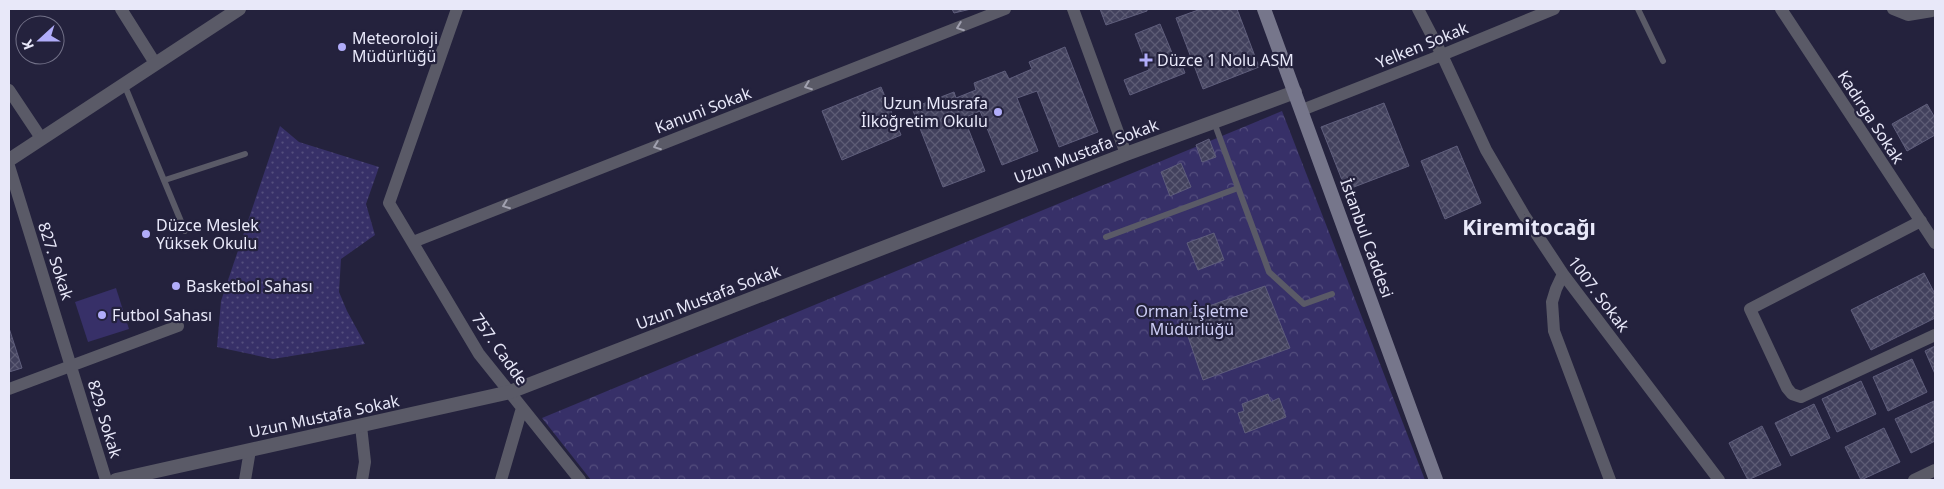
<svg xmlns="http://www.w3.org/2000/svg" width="1944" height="489" font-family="'Noto Sans',sans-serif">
<defs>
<pattern id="grass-dots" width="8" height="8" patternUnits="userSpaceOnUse" patternTransform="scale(1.25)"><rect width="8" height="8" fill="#373068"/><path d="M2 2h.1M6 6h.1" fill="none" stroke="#544e7e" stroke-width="1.8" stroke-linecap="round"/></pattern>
<pattern id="park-crowns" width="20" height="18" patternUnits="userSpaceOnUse" patternTransform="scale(1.25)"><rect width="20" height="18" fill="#373068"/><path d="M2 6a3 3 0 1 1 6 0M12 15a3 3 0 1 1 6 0" fill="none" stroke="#544e7e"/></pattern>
<pattern id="building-cross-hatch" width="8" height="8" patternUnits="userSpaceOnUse" patternTransform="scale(1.25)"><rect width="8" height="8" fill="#42415d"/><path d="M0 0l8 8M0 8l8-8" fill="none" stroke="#5d5c75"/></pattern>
</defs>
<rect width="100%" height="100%" fill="#24223d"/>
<path fill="url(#grass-dots)" d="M 280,126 L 299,142 L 379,167 L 366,204 L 375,235 L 341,259 L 339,292 L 347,311 L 365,344 L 273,359 L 217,347 L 221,301 Z"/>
<path fill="url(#park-crowns)" d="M 1282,111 L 1425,480 L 591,480 L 542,418 Z"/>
<path fill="#373068" d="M 116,288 L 129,329 L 88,342 L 75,302 Z"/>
<path fill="url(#building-cross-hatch)" stroke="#5f5e7c" d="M 952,9 L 971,9 L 954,13 Z
M 1100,9 L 1147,9 L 1147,11 L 1106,25 Z
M 1201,9 L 1237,9 L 1259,67 L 1203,89 L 1176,18 Z
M 1160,24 L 1175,60 L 1179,58 L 1185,73 L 1130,95 L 1124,80 L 1149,70 L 1135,34 Z
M 1065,47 L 1098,132 L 1059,147 L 1037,91 L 1017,98 L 1038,151 L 1002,165 L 980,111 L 964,118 L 985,171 L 943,187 L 912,108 L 954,92 L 956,98 L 976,90 L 974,83 L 1005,71 L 1009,79 L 1032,69 L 1029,62 Z
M 881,87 L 901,135 L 842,160 L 822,111 Z
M 1384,103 L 1409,166 L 1346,190 L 1321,127 Z
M 1927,104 L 1935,118 L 1935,135 L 1907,151 L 1892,124 Z
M 1209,139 L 1216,157 L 1202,162 L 1196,145 Z
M 1457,146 L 1481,203 L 1445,219 L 1421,161 Z
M 1181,163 L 1191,187 L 1170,196 L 1161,172 Z
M 1214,233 L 1224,260 L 1198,270 L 1187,243 Z
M 1924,273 L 1935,294 L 1935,318 L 1871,350 L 1851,310 Z
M 1265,286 L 1290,348 L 1203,380 L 1181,316 Z
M 9,328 L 22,368 L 9,372 Z
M 1935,346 L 1935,374 L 1925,351 Z
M 1912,359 L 1927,392 L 1888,411 L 1873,377 Z
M 1861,381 L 1876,414 L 1837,432 L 1822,399 Z
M 1268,394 L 1271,402 L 1279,398 L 1286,417 L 1245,433 L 1238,413 L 1244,411 L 1242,404 Z
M 1934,401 L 1935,441 L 1911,453 L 1895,419 Z
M 1814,404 L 1830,438 L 1791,456 L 1775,423 Z
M 1762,426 L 1781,465 L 1748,480 L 1729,443 Z
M 1884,428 L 1900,462 L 1861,480 L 1845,447 Z"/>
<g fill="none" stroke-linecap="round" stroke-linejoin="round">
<path stroke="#5a5a67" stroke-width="6" d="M 1638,9 L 1663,61
M 124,84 L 185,231
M 1214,122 L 1269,272 L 1304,304 L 1332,294
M 165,180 L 245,154
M 1106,237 L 1238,188"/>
<path stroke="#5a5a67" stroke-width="12" d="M 121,9 L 155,63
M 457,9 L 389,203 L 479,354 L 580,480
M 1073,9 L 1126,154
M 1418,9 L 1442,55 L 1486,150 L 1524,215 L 1563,274 L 1719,480
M 1781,9 L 1935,243
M 1893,9 L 1908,15 L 1932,11
M 9,90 L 41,138
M 1302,110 L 1442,55 L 1554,9
M 9,166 L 106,480
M 1921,221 L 1750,309 L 1787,388 L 1792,394 L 1801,397 L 1935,335
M 413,242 L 1005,9
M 1563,274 L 1556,289 L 1552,302 L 1554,331 L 1610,480
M 9,389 L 178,326
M 361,426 L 365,462 L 362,480
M 245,480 L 250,450
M 501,480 L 522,408
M 1914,480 L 1935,470"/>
<path stroke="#5a5a67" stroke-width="14" d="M 9,160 L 239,9
M 116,480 L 510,392 L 1126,154 L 1295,92"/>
<path stroke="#76768b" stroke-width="14" d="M 1264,9 L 1436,480"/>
</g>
<defs><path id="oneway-chevron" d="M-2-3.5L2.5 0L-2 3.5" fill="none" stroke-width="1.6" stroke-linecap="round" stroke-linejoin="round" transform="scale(1.25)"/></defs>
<g stroke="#a1a1b0">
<use href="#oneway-chevron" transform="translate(960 27) rotate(159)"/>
<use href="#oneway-chevron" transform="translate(808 86) rotate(159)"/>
<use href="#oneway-chevron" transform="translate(657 146) rotate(159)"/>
<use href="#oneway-chevron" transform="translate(506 205) rotate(159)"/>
</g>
<g fill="#b1adfa" stroke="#24223d" stroke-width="2">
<circle cx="342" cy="47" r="5"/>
<path d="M1143.5 52.5h5v5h5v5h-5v5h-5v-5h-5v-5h5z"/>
<circle cx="998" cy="112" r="5"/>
<circle cx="146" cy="234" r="5"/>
<circle cx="176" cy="286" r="5"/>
<circle cx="102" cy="315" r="5"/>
</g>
<g text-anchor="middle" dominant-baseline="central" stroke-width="4.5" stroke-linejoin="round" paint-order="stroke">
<g font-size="16" fill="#e8e8f9" stroke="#24223d" text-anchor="start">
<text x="352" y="38">Meteoroloji<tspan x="352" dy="18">Müdürlüğü</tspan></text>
<text x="1157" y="60">Düzce 1 Nolu ASM</text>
<text x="988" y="103" text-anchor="end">Uzun Musrafa<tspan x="988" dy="18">İlköğretim Okulu</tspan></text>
<text x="156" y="225">Düzce Meslek<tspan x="156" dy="18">Yüksek Okulu</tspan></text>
<text x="186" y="286">Basketbol Sahası</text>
<text x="112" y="315">Futbol Sahası</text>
</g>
<g font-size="16" fill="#e8e8f9" stroke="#24223d">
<text transform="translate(1422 45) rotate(-22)">Yelken Sokak</text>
<text transform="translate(703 110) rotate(-21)">Kanuni Sokak</text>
<text transform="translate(1871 117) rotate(57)">Kadırga Sokak</text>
<text transform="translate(1086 151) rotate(-21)">Uzun Mustafa Sokak</text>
<text transform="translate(1367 238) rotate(70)">İstanbul Caddesi</text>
<text transform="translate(56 261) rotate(72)">827. Sokak</text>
<text transform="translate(1599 294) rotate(53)">1007. Sokak</text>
<text transform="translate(708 297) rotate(-21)">Uzun Mustafa Sokak</text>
<text transform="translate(500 349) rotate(55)">757. Cadde</text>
<text transform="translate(324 416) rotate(-12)">Uzun Mustafa Sokak</text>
<text transform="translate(105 419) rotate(73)">829. Sokak</text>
</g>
<g font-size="16" fill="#ccccf4" stroke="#24223d">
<text x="1192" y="311">Orman İşletme<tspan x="1192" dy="18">Müdürlüğü</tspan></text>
</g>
<g font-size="21" font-weight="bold" fill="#e8e8f9" stroke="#24223d">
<text x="1529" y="227">Kiremitocağı</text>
</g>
</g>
<rect width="1944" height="489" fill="none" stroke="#e8e8f9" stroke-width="20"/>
<g transform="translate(40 40) rotate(249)"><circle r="24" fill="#24223d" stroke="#727188"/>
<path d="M0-4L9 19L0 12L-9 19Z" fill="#b1adfa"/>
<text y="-8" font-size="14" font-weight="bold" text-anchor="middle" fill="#e8e8f9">K</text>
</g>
</svg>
